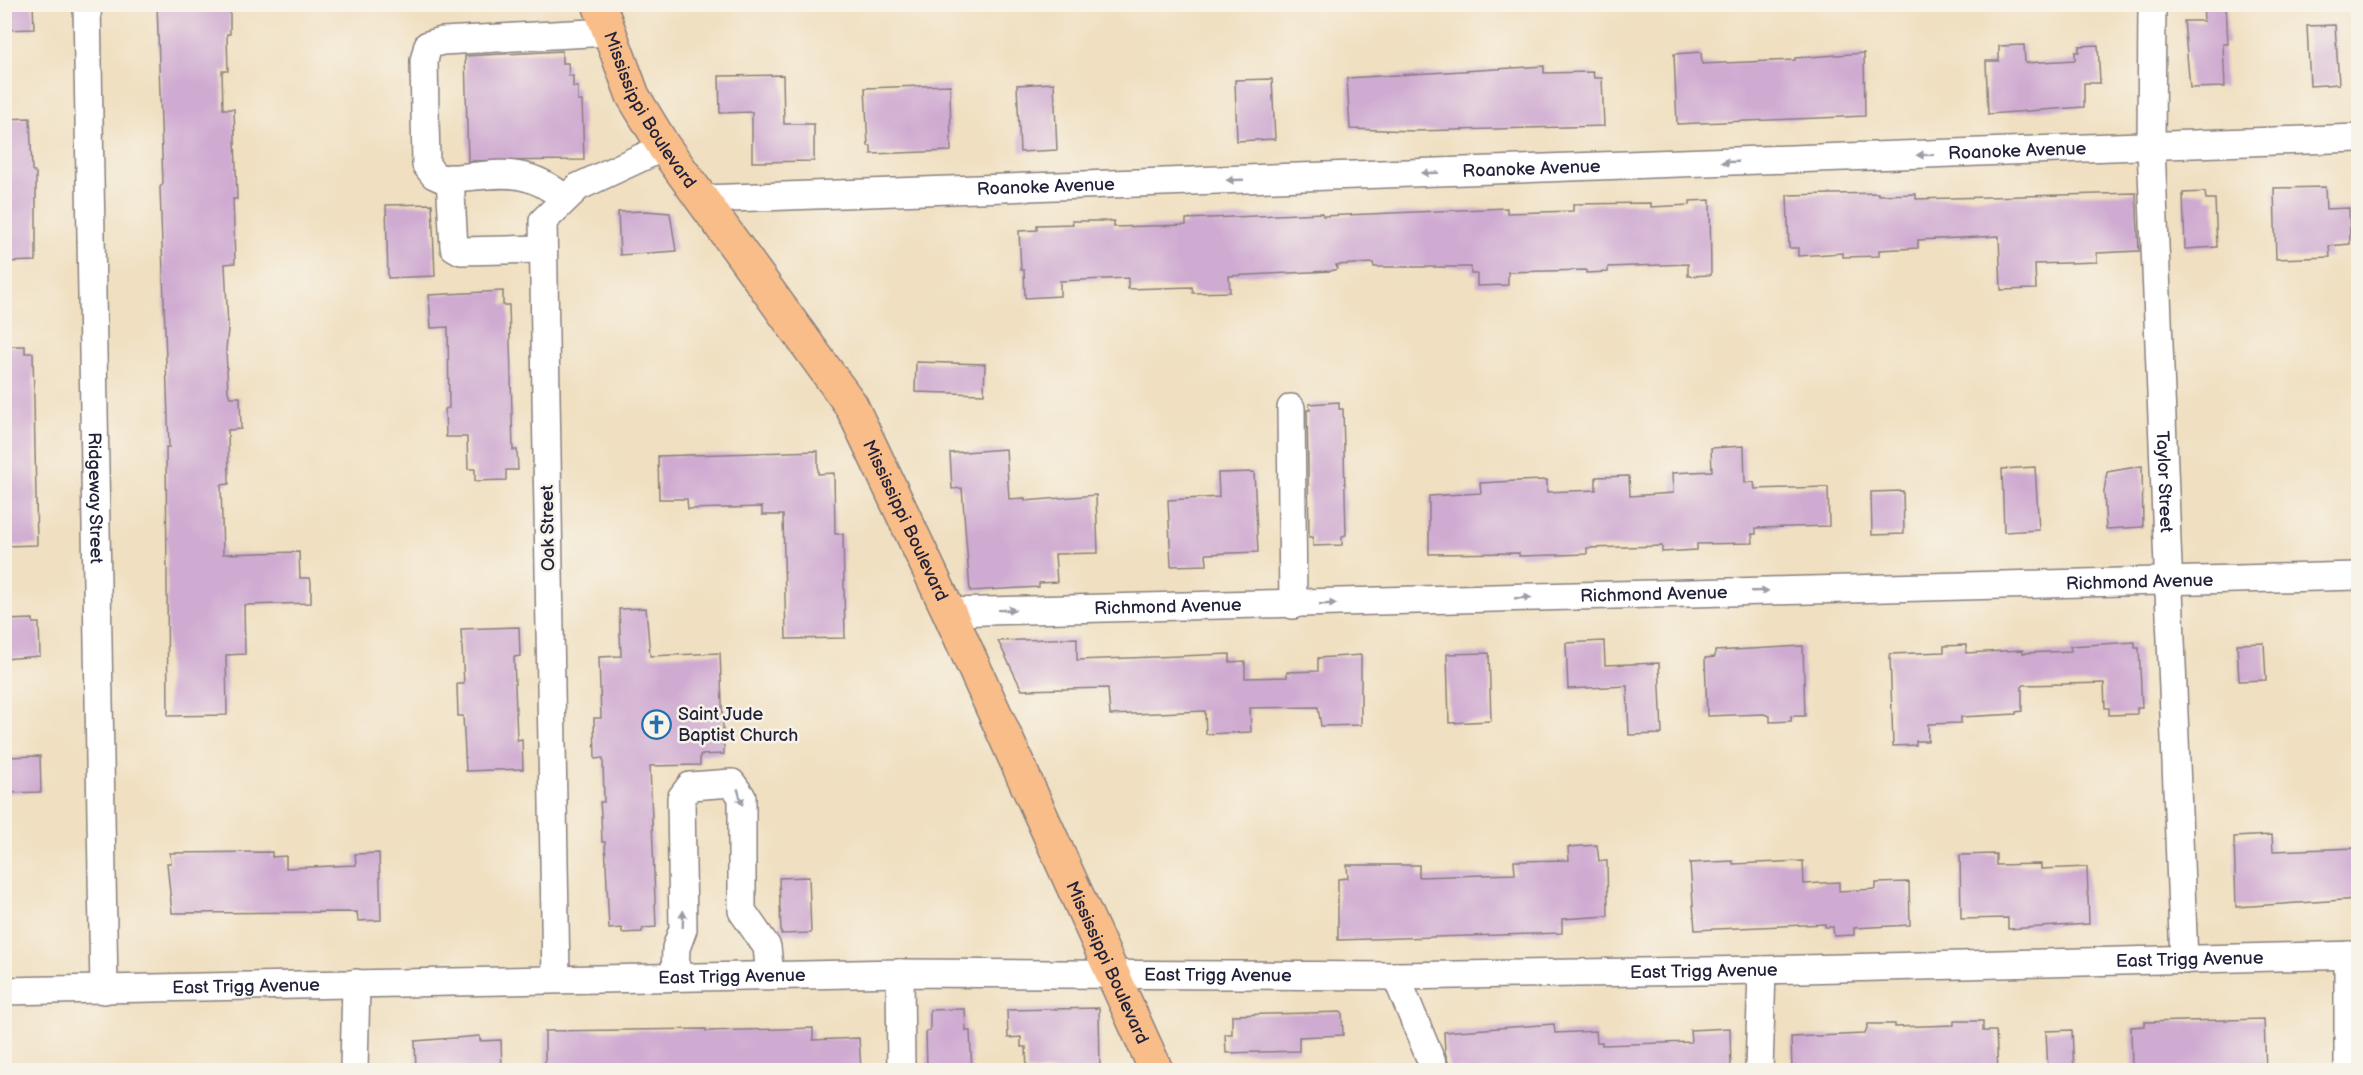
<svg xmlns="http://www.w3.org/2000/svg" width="2363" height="1075" font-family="'Balsamiq Sans',sans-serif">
<rect width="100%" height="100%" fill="#f7f3e8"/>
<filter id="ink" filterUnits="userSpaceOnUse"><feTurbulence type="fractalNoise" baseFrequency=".0167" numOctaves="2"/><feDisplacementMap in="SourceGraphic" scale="12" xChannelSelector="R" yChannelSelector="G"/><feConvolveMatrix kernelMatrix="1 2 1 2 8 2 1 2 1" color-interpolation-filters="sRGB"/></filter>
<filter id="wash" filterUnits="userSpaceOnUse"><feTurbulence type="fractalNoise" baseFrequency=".008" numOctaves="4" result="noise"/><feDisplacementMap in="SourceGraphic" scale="24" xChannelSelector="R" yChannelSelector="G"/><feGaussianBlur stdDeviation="1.35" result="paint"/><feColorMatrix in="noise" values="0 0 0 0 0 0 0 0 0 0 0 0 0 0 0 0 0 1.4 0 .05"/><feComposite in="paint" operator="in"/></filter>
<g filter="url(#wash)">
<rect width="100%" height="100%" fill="#f0dfc0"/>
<g id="blocks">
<path fill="#cfaad1" d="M 4,4 L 33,4 L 34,29 L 4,30 Z
M 157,4 L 230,4 L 230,34 L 227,34 L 228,71 L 222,71 L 223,109 L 234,109 L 237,199 L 233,199 L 235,263 L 225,264 L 228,329 L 226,350 L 228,392 L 230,397 L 240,397 L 241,429 L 228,430 L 229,484 L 221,485 L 223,554 L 299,552 L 300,578 L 310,578 L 311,582 L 311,603 L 244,605 L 245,654 L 226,655 L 227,715 L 168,716 L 166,447 L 169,447 L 160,187 L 163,184 Z
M 2203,4 L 2226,4 L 2228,44 L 2223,44 L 2225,87 L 2190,88 L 2184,21 L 2204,21 Z
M 2335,25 L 2339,84 L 2310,86 L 2307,26 Z
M 2024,45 L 2025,63 L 2075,60 L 2075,52 L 2079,52 L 2079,46 L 2098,45 L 2100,83 L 2084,83 L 2084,107 L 1988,114 L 1986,61 L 1999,61 L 1999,46 Z
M 562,51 L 562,63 L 568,63 L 569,76 L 573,76 L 573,87 L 578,87 L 578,101 L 582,101 L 584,160 L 468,161 L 465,56 Z
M 1701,52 L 1702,64 L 1795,60 L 1795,58 L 1864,53 L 1865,116 L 1677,124 L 1674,54 Z
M 1544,66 L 1544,73 L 1593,72 L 1594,78 L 1602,78 L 1604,126 L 1415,131 L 1350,129 L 1347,78 Z
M 783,75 L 784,124 L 814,124 L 814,161 L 752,162 L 752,112 L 720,113 L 719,76 Z
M 1272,79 L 1275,139 L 1237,141 L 1235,80 Z
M 1054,83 L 1057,150 L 1020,152 L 1017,85 Z
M 950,85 L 951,151 L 871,154 L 871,146 L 868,146 L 865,88 Z
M 30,118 L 32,170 L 36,173 L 36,261 L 4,262 L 4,119 Z
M 2325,187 L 2326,209 L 2349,208 L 2350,244 L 2329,246 L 2330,257 L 2276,259 L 2274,188 Z
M 2205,192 L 2206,199 L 2215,199 L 2217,247 L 2185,249 L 2183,193 Z
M 1878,193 L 1878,195 L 1916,194 L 1916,199 L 2136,193 L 2139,251 L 2097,253 L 2097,262 L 2035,264 L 2036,289 L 2001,290 L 1999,236 L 1918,240 L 1918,248 L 1879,250 L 1879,256 L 1843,257 L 1843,253 L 1798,256 L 1798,248 L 1789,248 L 1787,195 Z
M 1710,200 L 1711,275 L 1688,276 L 1688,264 L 1608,267 L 1608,272 L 1586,273 L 1586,270 L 1508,272 L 1508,285 L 1477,286 L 1477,274 L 1471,274 L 1471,267 L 1374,267 L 1373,263 L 1336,265 L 1337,269 L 1331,271 L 1229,276 L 1230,292 L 1193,293 L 1192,287 L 1128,289 L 1128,278 L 1060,281 L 1060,296 L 1025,298 L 1024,270 L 1021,270 L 1019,231 L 1037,230 L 1037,225 L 1073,224 L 1072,221 L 1114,221 L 1114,227 L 1186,225 L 1186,219 L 1322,213 L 1323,216 L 1507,208 L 1507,213 L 1573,211 L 1573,204 L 1651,203 L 1651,207 L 1690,205 L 1690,201 Z
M 432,204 L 435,276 L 388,278 L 386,205 Z
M 646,211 L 670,213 L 676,251 L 620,255 L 618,212 Z
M 503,291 L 503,305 L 509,305 L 513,450 L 517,450 L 518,470 L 506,470 L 506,480 L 475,481 L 475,469 L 468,469 L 467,437 L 446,437 L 445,409 L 449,408 L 448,327 L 431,328 L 429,295 Z
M 4,346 L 25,346 L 25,353 L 33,353 L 37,545 L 4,546 Z
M 916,362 L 985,364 L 984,394 L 915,392 Z
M 1339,402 L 1339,409 L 1343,409 L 1346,535 L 1342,536 L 1342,545 L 1313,546 L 1313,537 L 1309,537 L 1307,410 L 1310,410 L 1309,404 Z
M 1744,446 L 1745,483 L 1754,482 L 1755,489 L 1828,487 L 1829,526 L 1756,528 L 1756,534 L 1752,534 L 1753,543 L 1697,544 L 1697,550 L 1662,552 L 1662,546 L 1587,548 L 1587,554 L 1557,555 L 1519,556 L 1519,553 L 1429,554 L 1429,496 L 1481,493 L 1480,483 L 1516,481 L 1547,480 L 1547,492 L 1596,490 L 1596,477 L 1629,476 L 1630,496 L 1673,493 L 1672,473 L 1712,471 L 1711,448 Z
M 1006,449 L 1009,499 L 1025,498 L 1025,501 L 1096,495 L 1098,553 L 1055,554 L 1057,582 L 1039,583 L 1039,587 L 970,591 L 962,488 L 952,489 L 950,453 Z
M 818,451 L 818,474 L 834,473 L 835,534 L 843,534 L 845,638 L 786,639 L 783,515 L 762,515 L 762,507 L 688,509 L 687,499 L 659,499 L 658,456 Z
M 2142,466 L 2143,527 L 2106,529 L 2104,492 L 2107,472 Z
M 2035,467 L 2039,530 L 2004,532 L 2002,469 Z
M 1254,472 L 1258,552 L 1206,554 L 1207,565 L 1171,566 L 1168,500 L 1219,497 L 1218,473 Z
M 1903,491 L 1904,534 L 1872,535 L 1871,492 Z
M 646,608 L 650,656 L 720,653 L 724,754 L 700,755 L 700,765 L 650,766 L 656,927 L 643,928 L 642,932 L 622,933 L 622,928 L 609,929 L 605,842 L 602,842 L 601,815 L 600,802 L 604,802 L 603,758 L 595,759 L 594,718 L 601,718 L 599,657 L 621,656 L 619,609 Z
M 33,619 L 33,623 L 39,623 L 40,656 L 4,659 L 4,620 Z
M 519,627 L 520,656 L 514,657 L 517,740 L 522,739 L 523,769 L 466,771 L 463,716 L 458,716 L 457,684 L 464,684 L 461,629 Z
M 1077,638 L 1077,660 L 1230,654 L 1230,662 L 1245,661 L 1245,678 L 1287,677 L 1287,672 L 1318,671 L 1318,658 L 1361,655 L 1361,725 L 1321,726 L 1318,707 L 1250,708 L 1251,732 L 1206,734 L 1205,711 L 1110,715 L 1108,688 L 1022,690 L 998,641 Z
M 1604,641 L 1605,665 L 1659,663 L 1662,734 L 1629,735 L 1627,686 L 1568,689 L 1566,643 Z
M 2135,642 L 2135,648 L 2139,648 L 2142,708 L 2137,708 L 2137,714 L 2109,715 L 2109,708 L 2105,708 L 2104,683 L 2024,685 L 2022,687 L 2022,711 L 2016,712 L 2016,714 L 1961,717 L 1961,723 L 1928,724 L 1928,741 L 1916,741 L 1916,745 L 1893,746 L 1890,654 L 1944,652 L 1944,646 L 1966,645 L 1966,653 L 2023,650 L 2023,653 L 2071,651 L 2070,646 Z
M 2264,643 L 2266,680 L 2239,681 L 2237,644 Z
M 1803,646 L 1805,716 L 1791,716 L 1791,721 L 1770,722 L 1770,716 L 1764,714 L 1707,716 L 1705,658 L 1715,657 L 1715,651 Z
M 1489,653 L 1491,721 L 1449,723 L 1447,654 Z
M 40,756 L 41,792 L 4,793 L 4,757 Z
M 2272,835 L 2273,851 L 2358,848 L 2358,899 L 2236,907 L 2234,837 Z
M 1597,845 L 1599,861 L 1607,861 L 1608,916 L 1562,919 L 1562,933 L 1338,940 L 1338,879 L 1348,878 L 1347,865 L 1419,865 L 1419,877 L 1515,874 L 1514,861 L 1569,860 L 1568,847 Z
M 272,852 L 272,857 L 286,856 L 286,868 L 356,865 L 355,854 L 379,853 L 381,920 L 358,921 L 357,912 L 172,913 L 167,863 L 171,863 L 170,853 Z
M 1996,854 L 1996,865 L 2041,864 L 2041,869 L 2087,867 L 2089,924 L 2008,929 L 2008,918 L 1961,919 L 1960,855 Z
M 1733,861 L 1733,864 L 1803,861 L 1804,884 L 1839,882 L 1839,891 L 1876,889 L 1876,883 L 1909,882 L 1910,925 L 1854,928 L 1854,935 L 1834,936 L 1833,927 L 1825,927 L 1825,924 L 1695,930 L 1690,863 Z
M 809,877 L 811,933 L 781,934 L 779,878 Z
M 1099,1008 L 1100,1071 L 1027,1071 L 1026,1047 L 1021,1047 L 1021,1037 L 1008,1038 L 1007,1010 Z
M 965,1009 L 966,1031 L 970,1031 L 972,1071 L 927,1071 L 926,1031 L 930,1031 L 930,1010 Z
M 1342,1012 L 1343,1035 L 1299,1037 L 1299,1051 L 1226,1053 L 1225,1034 L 1232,1034 L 1232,1015 Z
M 2264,1019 L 2266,1071 L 2132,1071 L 2131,1027 L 2145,1026 L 2145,1022 Z
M 1954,1021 L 1983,1021 L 1983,1031 L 1996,1031 L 1998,1071 L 1792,1071 L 1791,1037 L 1865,1034 L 1868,1024 L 1895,1024 L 1895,1027 L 1954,1025 Z
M 1554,1024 L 1555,1033 L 1596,1031 L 1597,1042 L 1602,1042 L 1602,1045 L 1691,1042 L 1690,1030 L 1730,1028 L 1731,1071 L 1462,1071 L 1462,1068 L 1450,1069 L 1445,1052 L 1444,1032 Z
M 813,1028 L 813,1040 L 859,1038 L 861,1071 L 545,1071 L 545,1031 L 706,1029 L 706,1031 Z
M 2072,1030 L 2074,1071 L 2048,1071 L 2046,1031 Z
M 480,1036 L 480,1041 L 501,1040 L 502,1071 L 416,1071 L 415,1041 Z"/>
</g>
</g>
<g filter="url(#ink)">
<use href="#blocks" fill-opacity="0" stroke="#89807e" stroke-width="1.5"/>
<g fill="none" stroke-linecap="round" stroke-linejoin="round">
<defs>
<g id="minor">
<path id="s1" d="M 87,4 L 104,990"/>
<path id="s2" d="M 2152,4 L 2151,147 L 2184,960"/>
<path d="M 450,178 L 454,247 L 461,251 L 543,249"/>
<path d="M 565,199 C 524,163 493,176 443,179 L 434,175 L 426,165 L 424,61 L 428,45 L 442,41 L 609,32"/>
<path id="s3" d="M 704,199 L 2358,138"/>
<path d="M 1291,408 L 1293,605"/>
<path id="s4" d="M 949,612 L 2358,576"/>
<path d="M 2348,955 L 2348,1070"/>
<path d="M 900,973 L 901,1070"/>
<path d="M 675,976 L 676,948 L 683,929 L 681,798 L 690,786 L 732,783 L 742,797 L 742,911 L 767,947 L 770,975"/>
<path d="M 1396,976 L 1435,1070"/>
<path d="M 556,978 L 543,221 L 578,187 L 664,147"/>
<path id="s5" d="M 4,991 L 900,973 L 1396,976 L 1762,970 L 2358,955"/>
<path d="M 354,1070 L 356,983"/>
<path d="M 1759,1070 L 1762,970"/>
</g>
<g id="major">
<path id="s6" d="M 599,4 L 633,96 L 664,147 L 851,405 L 949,612 L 1156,1070"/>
</g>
</defs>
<use href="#minor" stroke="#89807e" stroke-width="30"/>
<use href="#major" stroke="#89807e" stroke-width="36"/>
<use href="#minor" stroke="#fff" stroke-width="27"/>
<use href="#major" stroke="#f8bd89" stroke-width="33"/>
</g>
<defs><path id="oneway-solid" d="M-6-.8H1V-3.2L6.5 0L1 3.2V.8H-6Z" transform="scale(1.5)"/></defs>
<g fill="#9c9ca7">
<use href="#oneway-solid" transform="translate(1925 155) rotate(178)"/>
<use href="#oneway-solid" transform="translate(1730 162) rotate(178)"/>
<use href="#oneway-solid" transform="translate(1430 173) rotate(178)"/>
<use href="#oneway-solid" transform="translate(1235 180) rotate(178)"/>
<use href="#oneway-solid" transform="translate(1760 591) rotate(-2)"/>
<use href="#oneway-solid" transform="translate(1523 598) rotate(-2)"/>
<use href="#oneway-solid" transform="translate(1328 604) rotate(-2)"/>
<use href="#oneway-solid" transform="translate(1007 610) rotate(-1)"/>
<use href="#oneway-solid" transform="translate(740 797) rotate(74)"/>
<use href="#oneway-solid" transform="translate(683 919) rotate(-88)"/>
</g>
</g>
<defs>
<symbol id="church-ring" viewBox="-11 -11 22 22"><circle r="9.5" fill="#f7f3e8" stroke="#1f6fb2" stroke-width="1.5"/><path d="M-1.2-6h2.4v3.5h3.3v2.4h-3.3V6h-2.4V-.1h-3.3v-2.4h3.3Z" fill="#1f6fb2"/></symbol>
</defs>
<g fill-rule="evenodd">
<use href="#church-ring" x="640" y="708" width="33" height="33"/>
</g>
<g text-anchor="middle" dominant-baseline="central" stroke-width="5" stroke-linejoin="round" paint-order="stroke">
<g font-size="18" fill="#22223b" stroke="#f7f3e8">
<text stroke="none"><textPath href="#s6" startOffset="118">Mississippi Boulevard</textPath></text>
<text stroke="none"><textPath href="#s3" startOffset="1314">Roanoke Avenue</textPath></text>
<text stroke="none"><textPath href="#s3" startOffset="828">Roanoke Avenue</textPath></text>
<text stroke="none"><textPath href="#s3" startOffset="342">Roanoke Avenue</textPath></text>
<text stroke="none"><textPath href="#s2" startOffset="478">Taylor Street</textPath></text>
<text stroke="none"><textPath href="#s1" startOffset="494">Ridgeway Street</textPath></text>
<text stroke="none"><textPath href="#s6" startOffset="604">Mississippi Boulevard</textPath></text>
<text transform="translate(548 528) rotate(-91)">Oak Street</text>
<text stroke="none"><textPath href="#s4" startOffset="1191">Richmond Avenue</textPath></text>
<text stroke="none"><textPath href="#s4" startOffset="705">Richmond Avenue</textPath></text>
<text stroke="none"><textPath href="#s4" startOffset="219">Richmond Avenue</textPath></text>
<text stroke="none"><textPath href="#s5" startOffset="2186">East Trigg Avenue</textPath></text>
<text stroke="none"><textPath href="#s6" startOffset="1090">Mississippi Boulevard</textPath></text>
<text stroke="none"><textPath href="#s5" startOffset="1700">East Trigg Avenue</textPath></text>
<text stroke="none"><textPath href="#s5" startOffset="728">East Trigg Avenue</textPath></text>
<text stroke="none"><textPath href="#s5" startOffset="1214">East Trigg Avenue</textPath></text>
<text stroke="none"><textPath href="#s5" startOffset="242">East Trigg Avenue</textPath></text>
</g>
<g font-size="18" fill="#22223b" stroke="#f7f3e8" text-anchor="start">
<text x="678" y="714">Saint Jude<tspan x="678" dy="21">Baptist Church</tspan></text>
</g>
</g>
<rect width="2363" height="1075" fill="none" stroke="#f7f3e8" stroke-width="24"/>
</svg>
